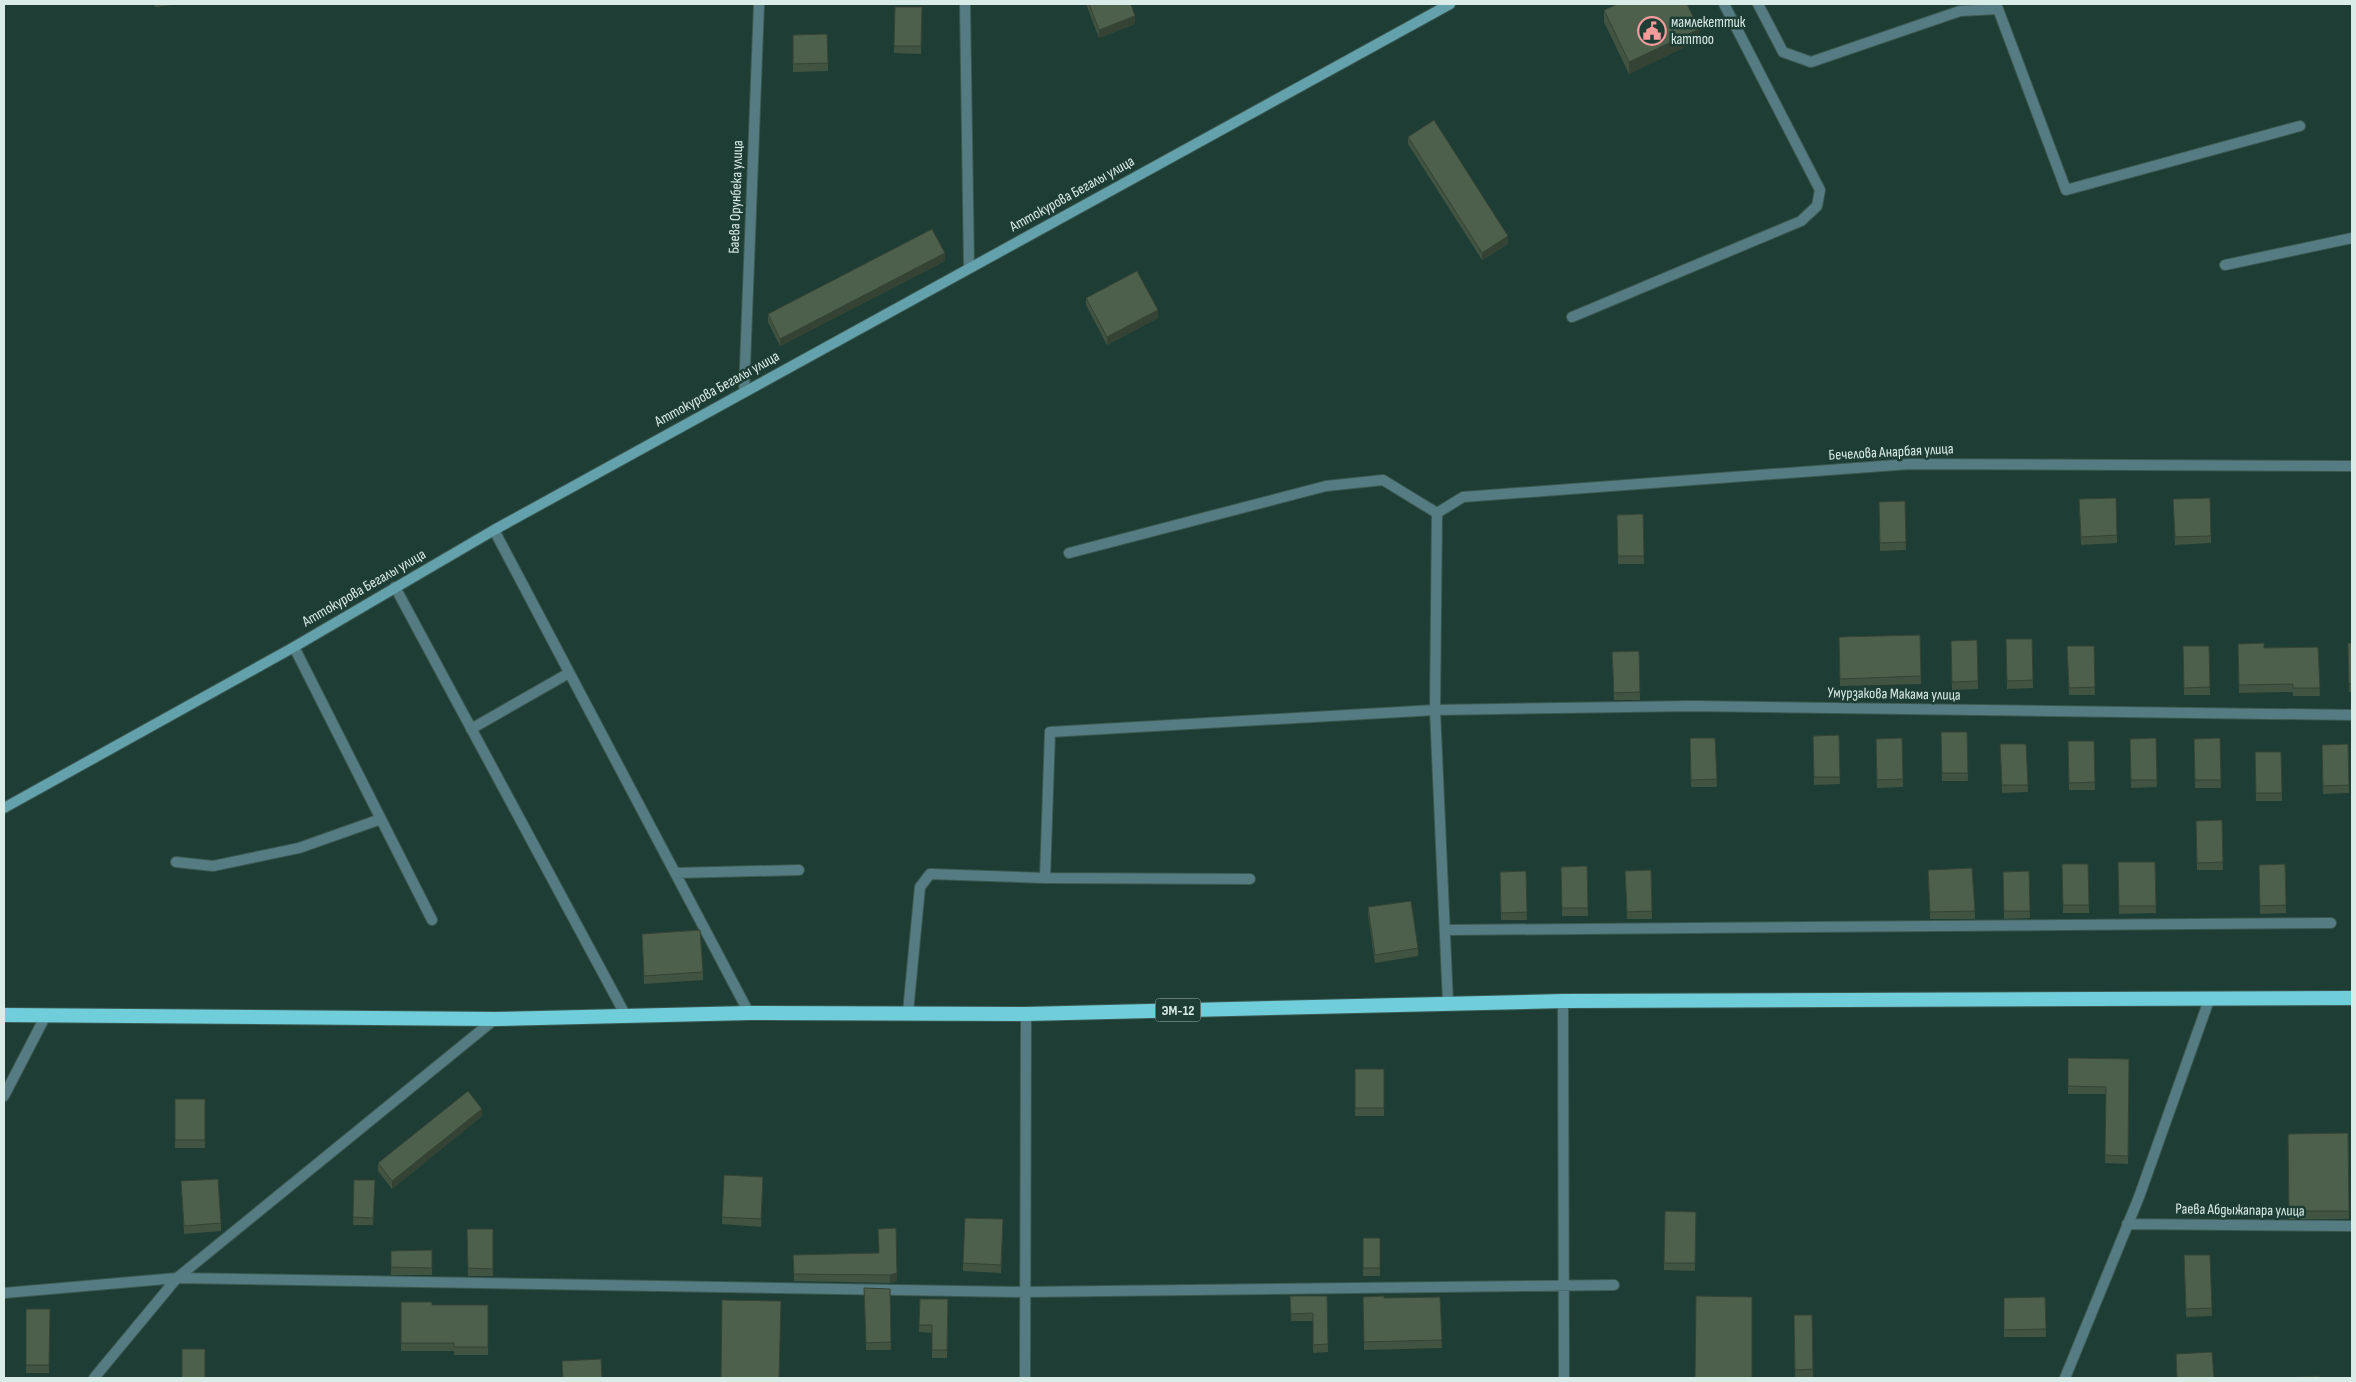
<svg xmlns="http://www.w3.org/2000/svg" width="2356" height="1382" font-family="'Sofia Sans Condensed',sans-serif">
<rect width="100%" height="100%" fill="#1e3d35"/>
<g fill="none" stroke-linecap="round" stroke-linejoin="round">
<defs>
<path id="service" d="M 1758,4 L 1783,52 L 1811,62 L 1960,11 L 1998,9 L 2066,190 L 2300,126
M 2225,265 L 2352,238
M 1572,317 L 1801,221 L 1817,206 L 1820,190 L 1724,4
M 1045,878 L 1050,732 L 1435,710
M 4,1096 L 45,1017"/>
<path id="minor" d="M 965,4 L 969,267
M 744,392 L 759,4
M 1437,513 L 1463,497 L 1910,464 L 2352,466
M 494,530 L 749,1013
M 1069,553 L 1326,486 L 1383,480 L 1437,513 L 1435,710 L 1448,1003
M 395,587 L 626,1016
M 294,647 L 432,920
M 1435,710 L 1692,706 L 2352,715
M 471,729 L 569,673
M 176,862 L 213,866 L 299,848 L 381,819
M 675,873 L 799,870
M 1445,930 L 2331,923
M 1563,1001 L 1564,1378
M 908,1012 L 920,887 L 930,874 L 1045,878 L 1250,879
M 2127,1224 L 2352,1226
M 4,1293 L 177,1278 L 1024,1292 L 1614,1285
M 94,1378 L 177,1278 L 495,1019
M 1025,1378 L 1026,1014
M 2065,1378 L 2139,1197 L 2209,1000"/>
<path id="secondary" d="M 4,808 L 294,647 L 494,530 L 1450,4"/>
<path id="trunk" d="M 4,1015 L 495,1019 L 749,1013 L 1026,1014 L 1563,1001 L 2352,998"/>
</defs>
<use href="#service" stroke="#3c5951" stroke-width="12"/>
<use href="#minor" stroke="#3c5951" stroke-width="12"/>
<use href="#secondary" stroke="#3c5951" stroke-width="12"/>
<use href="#trunk" stroke="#3c5951" stroke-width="16"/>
<use href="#service" stroke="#557c82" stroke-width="10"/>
<use href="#minor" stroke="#557c82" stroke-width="10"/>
<use href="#secondary" stroke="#63a2ac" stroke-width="10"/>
<use href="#trunk" stroke="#70cedb" stroke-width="14"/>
</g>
<path fill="#415341" d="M 154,4 L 181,4 L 155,7 Z
M 1086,4 L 1131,4 L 1135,24 L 1099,38 Z
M 895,7 L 922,7 L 921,54 L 894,53 Z
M 1604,10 L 1699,40 L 1629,74 L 1604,22 Z
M 793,35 L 828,63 L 828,71 L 793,72 Z
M 1408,137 L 1508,244 L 1482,260 L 1408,144 Z
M 945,261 L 780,346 L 768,322 L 768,314 Z
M 1086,298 L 1158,318 L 1107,345 L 1086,305 Z
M 2079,499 L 2117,535 L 2117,543 L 2081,545 Z
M 2173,499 L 2211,536 L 2211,543 L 2175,545 Z
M 1905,501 L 1906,550 L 1880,551 L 1879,502 Z
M 1643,514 L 1644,564 L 1618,564 L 1617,515 Z
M 1920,635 L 1921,684 L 1840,686 L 1839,637 Z
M 2006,639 L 2032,639 L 2033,688 L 2007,689 Z
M 1977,640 L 1978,689 L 1952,690 L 1951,641 Z
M 2348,643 L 2352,643 L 2352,692 L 2349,692 Z
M 2238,644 L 2264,648 L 2318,647 L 2320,696 L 2293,696 L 2293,692 L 2239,693 Z
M 2067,646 L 2094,646 L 2095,695 L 2069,695 Z
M 2183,646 L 2209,646 L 2210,695 L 2184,695 Z
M 1639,651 L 1640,700 L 1614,700 L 1612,652 Z
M 1941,732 L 1967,732 L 1968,781 L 1942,781 Z
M 1839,735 L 1840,784 L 1814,785 L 1813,736 Z
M 1690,738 L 1715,738 L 1717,787 L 1691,787 Z
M 1902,738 L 1903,787 L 1877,788 L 1876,739 Z
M 2156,738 L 2157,787 L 2131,788 L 2130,739 Z
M 2220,738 L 2221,788 L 2195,788 L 2194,739 Z
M 2068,741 L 2094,741 L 2095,790 L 2069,790 Z
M 2000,744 L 2026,744 L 2028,792 L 2002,793 Z
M 2348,744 L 2349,793 L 2323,794 L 2322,745 Z
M 2255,752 L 2281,752 L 2282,801 L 2256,801 Z
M 2222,820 L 2223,870 L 2197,870 L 2196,821 Z
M 2118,862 L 2155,862 L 2156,913 L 2119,914 Z
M 2062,864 L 2088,864 L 2089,913 L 2063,913 Z
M 2285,864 L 2286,913 L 2260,914 L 2259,865 Z
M 1587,866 L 1588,916 L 1562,916 L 1561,867 Z
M 1651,870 L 1652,919 L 1627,919 L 1625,871 Z
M 1928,870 L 1975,911 L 1975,919 L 1930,919 Z
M 1526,871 L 1527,920 L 1501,920 L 1500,872 Z
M 2029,871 L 2030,918 L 2004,919 L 2003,872 Z
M 1368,907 L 1418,948 L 1418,956 L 1375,963 L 1368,915 Z
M 642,934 L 703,972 L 703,980 L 644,984 Z
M 2068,1058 L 2129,1059 L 2128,1164 L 2105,1163 L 2106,1094 L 2068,1094 Z
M 1355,1069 L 1384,1069 L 1384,1116 L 1355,1116 Z
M 175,1099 L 205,1099 L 205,1148 L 175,1148 Z
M 482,1116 L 392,1189 L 378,1171 L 378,1163 Z
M 2348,1133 L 2349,1219 L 2289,1219 L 2288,1134 Z
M 354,1180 L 375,1180 L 373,1225 L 353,1225 Z
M 181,1181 L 221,1223 L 221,1231 L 184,1234 Z
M 763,1185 L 761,1227 L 722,1224 L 722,1217 Z
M 1696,1212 L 1695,1271 L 1664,1270 L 1664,1263 Z
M 1003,1227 L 1001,1273 L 963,1271 L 963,1263 Z
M 467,1229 L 493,1229 L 493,1276 L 468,1276 Z
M 1363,1238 L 1380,1238 L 1380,1276 L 1363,1276 Z
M 432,1250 L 432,1275 L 391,1275 L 391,1251 Z
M 878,1253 L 897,1281 L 890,1283 L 794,1281 L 793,1255 Z
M 2184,1263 L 2212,1308 L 2212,1316 L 2186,1317 Z
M 864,1288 L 890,1289 L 891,1350 L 866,1350 Z
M 1290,1296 L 1327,1296 L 1328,1352 L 1313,1353 L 1313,1321 L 1291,1321 Z
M 1363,1297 L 1384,1298 L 1440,1297 L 1442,1348 L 1364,1350 Z
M 2045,1297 L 2046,1337 L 2004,1337 L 2004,1298 Z
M 920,1299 L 948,1299 L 947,1358 L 932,1358 L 932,1333 L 919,1332 Z
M 401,1302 L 432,1305 L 488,1305 L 488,1355 L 454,1355 L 454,1351 L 401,1351 Z
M 26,1309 L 50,1309 L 49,1373 L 26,1373 Z
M 1794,1315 L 1812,1315 L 1813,1377 L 1795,1377 Z"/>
<path fill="#354335" d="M 1135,16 L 1135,24 L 1099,38 L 1099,30 Z
M 1699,29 L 1699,40 L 1629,74 L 1629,62 Z
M 1508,236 L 1508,244 L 1482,260 L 1482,253 Z
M 945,253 L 945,261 L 780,346 L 780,339 Z
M 1158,310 L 1158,318 L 1107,345 L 1107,337 Z
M 482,1109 L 482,1116 L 392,1189 L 392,1181 Z
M 897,1273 L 897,1281 L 890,1283 L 890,1275 Z"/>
<path fill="#4c604c" stroke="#354335" d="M 1089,4 L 1131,4 L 1135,16 L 1099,30 Z
M 1618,4 L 1687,4 L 1699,29 L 1629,62 L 1604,10 Z
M 895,7 L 922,7 L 921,46 L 894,46 Z
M 827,34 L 828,63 L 793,64 L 793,35 Z
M 1434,120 L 1508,236 L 1482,253 L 1408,137 Z
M 932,229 L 945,253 L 780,339 L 768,314 Z
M 1137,271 L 1158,310 L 1107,337 L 1086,298 Z
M 2116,498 L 2117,535 L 2081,537 L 2079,499 Z
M 2210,498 L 2211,536 L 2175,537 L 2173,499 Z
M 1905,501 L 1906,542 L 1880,543 L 1879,502 Z
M 1643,514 L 1644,556 L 1618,556 L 1617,515 Z
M 1920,635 L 1921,676 L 1840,679 L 1839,637 Z
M 2006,639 L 2032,639 L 2033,680 L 2007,681 Z
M 1977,640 L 1978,681 L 1952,682 L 1951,641 Z
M 2264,643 L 2264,648 L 2318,647 L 2320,688 L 2293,688 L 2293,684 L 2239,685 L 2238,644 Z
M 2348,643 L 2352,643 L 2352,684 L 2349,684 Z
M 2067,646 L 2094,646 L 2095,687 L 2069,688 Z
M 2183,646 L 2209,646 L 2210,687 L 2184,688 Z
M 1639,651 L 1640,692 L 1614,693 L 1612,652 Z
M 1941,732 L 1967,732 L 1968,773 L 1942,773 Z
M 1839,735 L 1840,777 L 1814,777 L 1813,736 Z
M 1690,738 L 1715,738 L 1717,779 L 1691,780 Z
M 1902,738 L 1903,779 L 1877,780 L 1876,739 Z
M 2156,738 L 2157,780 L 2131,780 L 2130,739 Z
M 2220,738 L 2221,780 L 2195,780 L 2194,739 Z
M 2068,741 L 2094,741 L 2095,782 L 2069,783 Z
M 2000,744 L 2026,744 L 2028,785 L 2002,785 Z
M 2348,744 L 2349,785 L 2323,786 L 2322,745 Z
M 2255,752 L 2281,752 L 2282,793 L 2256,793 Z
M 2222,820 L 2223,862 L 2197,863 L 2196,821 Z
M 2118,862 L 2155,862 L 2156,906 L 2119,906 Z
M 2062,864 L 2088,864 L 2089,905 L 2063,905 Z
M 2285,864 L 2286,905 L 2260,906 L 2259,865 Z
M 1587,866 L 1588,908 L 1562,908 L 1561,867 Z
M 1972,868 L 1975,911 L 1930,912 L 1928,870 Z
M 1651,870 L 1652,911 L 1627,912 L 1625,871 Z
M 1526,871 L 1527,912 L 1501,913 L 1500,872 Z
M 2029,871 L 2030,911 L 2004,911 L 2003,872 Z
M 1411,901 L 1418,948 L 1375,955 L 1368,907 Z
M 700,930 L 703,972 L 644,976 L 642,934 Z
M 2068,1058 L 2129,1059 L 2128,1156 L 2105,1155 L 2106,1087 L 2068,1086 Z
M 1355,1069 L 1384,1069 L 1384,1108 L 1355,1108 Z
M 468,1091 L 482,1109 L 392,1181 L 378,1163 Z
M 175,1099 L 205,1099 L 205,1140 L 175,1140 Z
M 2348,1133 L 2349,1211 L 2289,1211 L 2288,1134 Z
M 724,1175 L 763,1177 L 761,1219 L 722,1217 Z
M 218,1179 L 221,1223 L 184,1226 L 181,1181 Z
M 354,1180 L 375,1180 L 373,1218 L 353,1217 Z
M 1665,1211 L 1696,1212 L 1695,1263 L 1664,1263 Z
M 965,1218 L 1003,1219 L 1001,1265 L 963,1263 Z
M 896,1228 L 897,1273 L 890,1275 L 794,1274 L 793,1255 L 879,1253 L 878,1229 Z
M 467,1229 L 493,1229 L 493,1269 L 468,1268 Z
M 1363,1238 L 1380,1238 L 1380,1268 L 1363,1268 Z
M 432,1250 L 432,1268 L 391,1267 L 391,1251 Z
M 2184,1255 L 2210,1255 L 2212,1308 L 2186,1309 Z
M 864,1288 L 890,1289 L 891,1342 L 866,1343 Z
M 1290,1296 L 1327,1296 L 1328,1344 L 1313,1345 L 1313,1313 L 1291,1314 Z
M 1384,1296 L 1384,1298 L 1440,1297 L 1442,1340 L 1364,1342 L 1363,1297 Z
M 1696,1296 L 1752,1297 L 1752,1378 L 1695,1378 Z
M 2045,1297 L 2046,1329 L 2004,1330 L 2004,1298 Z
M 920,1299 L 948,1299 L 947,1350 L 932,1350 L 932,1325 L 919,1325 Z
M 722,1300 L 781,1301 L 779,1378 L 721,1378 Z
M 401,1302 L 432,1302 L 432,1305 L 488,1305 L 488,1347 L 454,1347 L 454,1343 L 401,1343 Z
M 26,1309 L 50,1309 L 49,1365 L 26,1365 Z
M 1794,1315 L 1812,1315 L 1813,1369 L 1795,1370 Z
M 182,1349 L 205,1349 L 205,1378 L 182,1378 Z
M 2212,1352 L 2214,1378 L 2177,1378 L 2176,1354 Z
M 601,1359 L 602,1378 L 563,1378 L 562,1361 Z
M 2319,1376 L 2319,1378 L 2282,1378 Z"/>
<defs>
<symbol id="civic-ring" viewBox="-11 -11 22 22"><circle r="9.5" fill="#1e3d35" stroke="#f59b9b" stroke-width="1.5"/><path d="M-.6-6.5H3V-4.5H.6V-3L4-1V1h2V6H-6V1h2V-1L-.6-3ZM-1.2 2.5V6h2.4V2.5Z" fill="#f59b9b"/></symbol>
</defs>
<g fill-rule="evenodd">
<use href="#civic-ring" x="1636" y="15" width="32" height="32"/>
</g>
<g text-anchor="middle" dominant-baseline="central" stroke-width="5" stroke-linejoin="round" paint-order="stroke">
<rect fill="#1e3d35" stroke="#a2b8b2" stroke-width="1" x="1155.5" y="998.5" width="45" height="23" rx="4"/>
<g font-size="14" font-weight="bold" fill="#daece7">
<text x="1178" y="1010">ЭМ-12</text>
</g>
<g font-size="15" fill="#daece7" stroke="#1e3d35" text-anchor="start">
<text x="1671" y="22">мамлекеттик<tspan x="1671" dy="17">каттоо</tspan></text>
</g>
<g font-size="15" fill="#daece7" stroke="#1e3d35">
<text transform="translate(1072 194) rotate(-29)">Аттокурова Бегалы улица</text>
<text transform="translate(736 197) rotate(-88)">Баева Орунбека улица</text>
<text transform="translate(717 389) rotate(-29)">Аттокурова Бегалы улица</text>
<text transform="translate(1891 452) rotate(-3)">Бечелова Анарбая улица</text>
<text transform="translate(364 588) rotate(-30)">Аттокурова Бегалы улица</text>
<text transform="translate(1894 694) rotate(1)">Умурзакова Макама улица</text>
<text transform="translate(2240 1210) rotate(1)">Раева Абдыжапара улица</text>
</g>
</g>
<rect width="2356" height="1382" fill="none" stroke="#daece7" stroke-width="10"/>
</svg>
